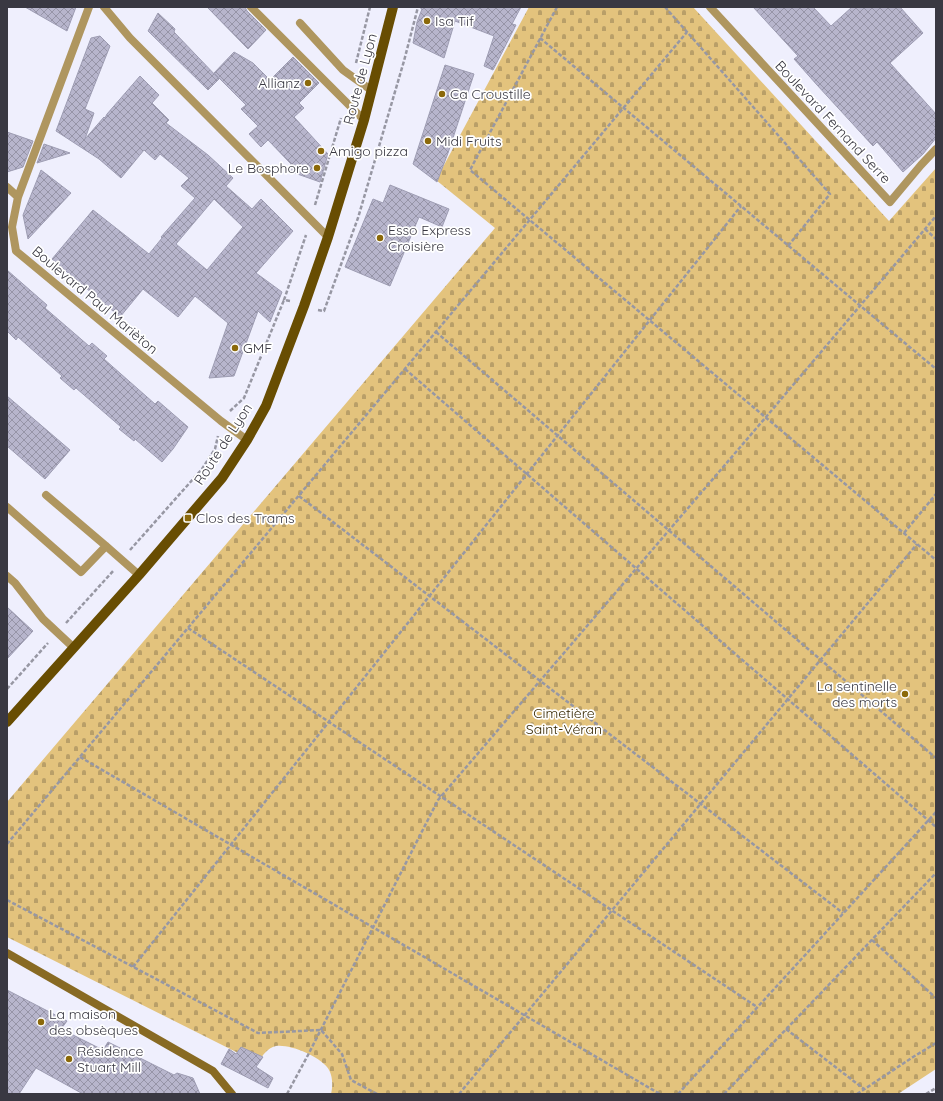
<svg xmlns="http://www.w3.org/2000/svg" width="943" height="1101" font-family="Quicksand,sans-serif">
<defs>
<pattern id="cemetery-stones" width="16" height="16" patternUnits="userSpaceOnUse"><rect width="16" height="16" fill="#e3c37d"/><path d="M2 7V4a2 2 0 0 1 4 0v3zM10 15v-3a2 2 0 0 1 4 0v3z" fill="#b99f68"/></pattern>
<pattern id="building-cross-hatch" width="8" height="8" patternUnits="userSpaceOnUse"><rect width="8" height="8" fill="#b7b5cc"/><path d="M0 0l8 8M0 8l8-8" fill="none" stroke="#9694a7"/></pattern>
</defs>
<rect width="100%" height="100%" fill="#efeffd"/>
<path fill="url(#cemetery-stones)" d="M 529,7 L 693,7 L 889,221 L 936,168 L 936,1069 L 898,1094 L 331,1094 C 333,1086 333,1074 327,1067 C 318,1056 290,1044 276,1046 C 267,1048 262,1056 258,1063 L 7,937 L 7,802 L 495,228 L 436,180 Z"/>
<path fill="url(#building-cross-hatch)" stroke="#9e9db3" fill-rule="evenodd" d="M 25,7 L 76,7 L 67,31 Z
M 207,7 L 245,7 L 247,11 L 266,30 L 248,49 Z
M 421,7 L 521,7 L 512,24 L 516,25 L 493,70 L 484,66 L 494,36 L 455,21 L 444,58 L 413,43 L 417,22 L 422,9 L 421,9 Z
M 753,7 L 813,7 L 831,26 L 852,7 L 900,7 L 923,33 L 890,63 L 936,114 L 936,138 L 923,154 L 903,172 L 877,142 L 873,146 L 817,85 L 794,59 L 798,56 Z
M 158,13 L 175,29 L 174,32 L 219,79 L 208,90 L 148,31 Z
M 100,36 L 110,46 L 85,109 L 94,113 L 85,139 L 104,117 L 105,118 L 107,114 L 140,76 L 159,95 L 152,103 L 169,120 L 166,123 L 208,155 L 233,178 L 226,186 L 252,209 L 261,199 L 293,231 L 256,273 L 282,292 L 270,322 L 258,311 L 234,376 L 209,378 L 228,323 L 195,296 L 178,317 L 143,289 L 120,317 L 52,259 L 93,210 L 149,254 L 162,238 L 161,237 L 195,198 L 181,186 L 189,178 L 160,154 L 155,160 L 144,150 L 121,178 L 99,159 L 56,131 L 91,38 ZM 214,199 L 243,227 L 207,270 L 176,244 Z
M 234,52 L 253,63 L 270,80 L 293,57 L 319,83 L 299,103 L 304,108 L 294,117 L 328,154 L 320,182 L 289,171 L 291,164 L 268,140 L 261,147 L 249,134 L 258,126 L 241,109 L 246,105 L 214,73 Z
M 445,65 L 474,74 L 448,153 L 437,182 L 413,164 Z
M 7,132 L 33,141 L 23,167 L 7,172 Z
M 44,144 L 70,153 L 37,163 Z
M 41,170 L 71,193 L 28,239 L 23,215 Z
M 390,185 L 449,209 L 442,227 L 419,217 L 390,286 L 345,267 L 373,199 L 383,203 Z
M 7,270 L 47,305 L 45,308 L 89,346 L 92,343 L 107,356 L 104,359 L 155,404 L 158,401 L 188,427 L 173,449 L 162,462 L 135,439 L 134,441 L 119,429 L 121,427 L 76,388 L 74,390 L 60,378 L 62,376 L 18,337 L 16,340 L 7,331 Z
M 7,396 L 70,450 L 45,479 L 7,446 Z
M 7,607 L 33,631 L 7,659 Z
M 7,990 L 67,1021 L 61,1029 L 103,1050 L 108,1042 L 174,1075 L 177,1073 L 193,1078 L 200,1094 L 83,1094 L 36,1068 L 19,1094 L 7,1094 Z
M 241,1047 L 263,1057 L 256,1067 L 273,1078 L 268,1088 L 221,1064 L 229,1049 L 236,1054 Z"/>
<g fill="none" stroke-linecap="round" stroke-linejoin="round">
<path stroke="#9797a3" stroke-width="2.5" stroke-dasharray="4 2" stroke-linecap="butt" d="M 557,7 L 470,170 L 936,560
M 665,7 L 830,194 L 788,246
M 540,38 L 936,369
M 356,63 L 370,7
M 315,205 L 341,118
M 925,229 L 936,239
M 290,301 L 284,300 L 306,235
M 318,310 L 324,311 L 358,218 L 404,61 L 418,7
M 436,332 L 936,758
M 405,369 L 936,827
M 230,411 L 244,398 L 284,300
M 299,496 L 843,913
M 904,533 L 936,494
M 130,550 L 202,469 L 215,449 L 218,436
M 66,623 L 114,570
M 188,628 L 757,1007
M 7,689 L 48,643
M 80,757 L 660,1094
M 7,844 L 687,32
M 7,900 L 258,1033 L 321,1030 L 342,1054 L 351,1080 L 377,1094
M 872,940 L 936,998
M 133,967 L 741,206
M 786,1029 L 864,1089
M 287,1094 L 308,1055 L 438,800 L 766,417 L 936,216
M 459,1094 L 917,544
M 678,1094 L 936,812
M 724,1094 L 936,873
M 857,1094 L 913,1057 L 936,1043
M 926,1094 L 936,1088"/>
<path stroke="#af965f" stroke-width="8" d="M 300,23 L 343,70 L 371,90
M 46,495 L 106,546 L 139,575
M 7,507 L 81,572 L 106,546
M 7,576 L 15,583 L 43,619 L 74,648"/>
<path stroke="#af965f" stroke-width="8" d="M 89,7 L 18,197 L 12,227 L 16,251 L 221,421 L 247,440
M 104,7 L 130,38 L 328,237
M 251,7 L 364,120
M 710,7 L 890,202 L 921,165 L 936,149
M 7,187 L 18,197"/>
<path stroke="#886a23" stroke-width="8" d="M 7,953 L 213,1071 L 232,1094"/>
<path stroke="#684d02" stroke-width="10" d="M 7,722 L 139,575 L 222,478 L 247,440 L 266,406 L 304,306 L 328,237 L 364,120 L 393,7"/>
</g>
<g fill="#8b690a" stroke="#fff" stroke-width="1.5">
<circle cx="427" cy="21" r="4"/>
<circle cx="308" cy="83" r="4"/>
<circle cx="442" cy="94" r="4"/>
<circle cx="428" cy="141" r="4"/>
<circle cx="321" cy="151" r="4"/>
<circle cx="317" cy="168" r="4"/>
<circle cx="380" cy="238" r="4"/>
<circle cx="235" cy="348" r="4"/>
<rect x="184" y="514" width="8" height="8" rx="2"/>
<circle cx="905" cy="694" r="4"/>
<circle cx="41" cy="1022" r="4"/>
<circle cx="69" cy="1059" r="4"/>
</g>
<g text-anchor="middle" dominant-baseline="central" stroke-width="3.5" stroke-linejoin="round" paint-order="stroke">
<g font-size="14" fill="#393842" stroke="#fff" text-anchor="start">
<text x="435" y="21">Isa Tif</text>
<text x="300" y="83" text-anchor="end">Allianz</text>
<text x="450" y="94">Ca Croustille</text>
<text x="436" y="141">Midi Fruits</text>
<text x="329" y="151">Amigo pizza</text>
<text x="309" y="168" text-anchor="end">Le Bosphore</text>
<text x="388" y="230">Esso Express<tspan x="388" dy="16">Croisière</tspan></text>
<text x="243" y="348">GMF</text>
<text x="196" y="518">Clos des Trams</text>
<text x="897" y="686" text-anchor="end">La sentinelle<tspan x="897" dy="16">des morts</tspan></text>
<text x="49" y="1014">La maison<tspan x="49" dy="16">des obsèques</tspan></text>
<text x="77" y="1051">Résidence<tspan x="77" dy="16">Stuart Mill</tspan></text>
</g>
<g font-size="14" fill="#393842" stroke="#fff">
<text transform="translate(360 79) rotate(-75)">Route de Lyon</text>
<text transform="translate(833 122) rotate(47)">Boulevard Fernand Serre</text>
<text transform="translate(95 300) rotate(40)">Boulevard Paul Marièton</text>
<text transform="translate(223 444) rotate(-57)">Route de Lyon</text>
</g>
<g font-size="14" fill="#382902" stroke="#fff">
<text x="564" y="713">Cimetière<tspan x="564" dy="16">Saint-Véran</tspan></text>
</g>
</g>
<rect width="943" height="1101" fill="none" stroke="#393842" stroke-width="16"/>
</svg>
